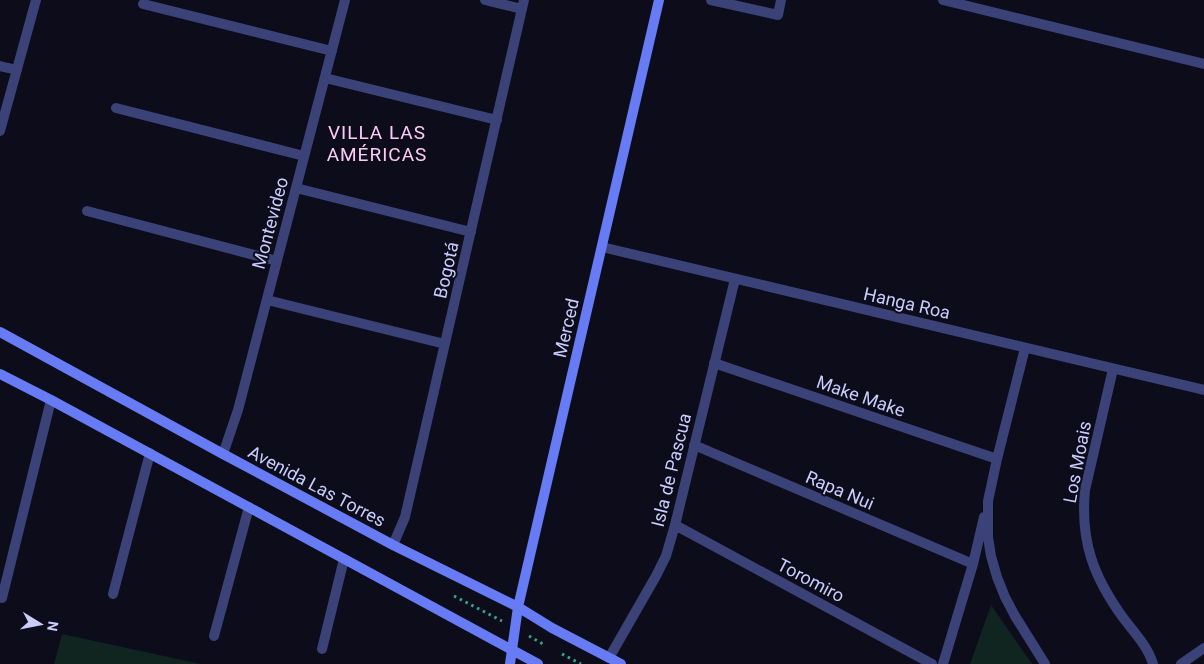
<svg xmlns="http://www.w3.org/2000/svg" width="1204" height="664" font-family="Roboto,sans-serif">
<rect width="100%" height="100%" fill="#0c0c1b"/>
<path fill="#102420" d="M 991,605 L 1032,664 L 970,664 Z
M 62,634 L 201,664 L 54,664 Z"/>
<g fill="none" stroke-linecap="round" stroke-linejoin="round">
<path stroke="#34a58b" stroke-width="3" stroke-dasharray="2.5 4" stroke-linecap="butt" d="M 454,596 L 502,621
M 529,636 L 543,644
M 562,654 L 581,664"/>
<path stroke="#3a4277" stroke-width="10" d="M 711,0 L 778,15 L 781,0"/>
<path stroke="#3a4277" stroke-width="10" d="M 485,0 L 522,9
M 943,0 L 1204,64
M 143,4 L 332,51
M 0,66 L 17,70
M 325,78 L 497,120
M 116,108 L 304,156
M 0,131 L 36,0
M 296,188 L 471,232
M 87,211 L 277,261
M 602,247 L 1204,390
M 267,300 L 445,344
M 1025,348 L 997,459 L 988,501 L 988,537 L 991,556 L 997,577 L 1005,597 L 1015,616 L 1045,664
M 714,363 L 997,459
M 1113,369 L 1085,490 C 1080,542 1094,578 1124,619 C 1135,633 1148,647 1153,664
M 694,445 L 973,564
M 223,454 L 238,410 L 345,0
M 675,525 L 932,664
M 393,545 L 405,517 L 524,0
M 113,594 L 150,453
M 2,598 L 51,400
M 214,636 L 249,507
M 322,649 L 344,559
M 609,658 L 656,576 L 666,556 L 675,525 L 735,279
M 943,664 L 973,564 L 984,517
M 1181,664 L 1204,648"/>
<path stroke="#677bf5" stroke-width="10" d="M 0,332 L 223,454 L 393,545 L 518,607 L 552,628 L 621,664
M 0,374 L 51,400 L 538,664
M 510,664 L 518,607 L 659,0"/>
</g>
<g text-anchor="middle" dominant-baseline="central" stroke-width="4" stroke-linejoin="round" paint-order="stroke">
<g font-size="18" fill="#c9ccfc" stroke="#0c0c1b">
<text transform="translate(270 223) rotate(-75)">Montevideo</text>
<text transform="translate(446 270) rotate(-77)">Bogotá</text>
<text transform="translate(907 303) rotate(13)">Hanga Roa</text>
<text transform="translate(566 328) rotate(-77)">Merced</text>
<text transform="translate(861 396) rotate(19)">Make Make</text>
<text transform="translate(1077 462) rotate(-79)">Los Moais</text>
<text transform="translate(671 470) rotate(-76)">Isla de Pascua</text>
<text transform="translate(317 486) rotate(28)">Avenida Las Torres</text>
<text transform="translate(840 490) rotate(23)">Rapa Nui</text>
<text transform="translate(811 580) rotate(28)">Toromiro</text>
</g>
<g font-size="19" letter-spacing="1" fill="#fccbf2" stroke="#0c0c1b">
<text x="377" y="132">VILLA LAS<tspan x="377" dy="22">AMÉRICAS</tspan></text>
</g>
</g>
<g transform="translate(40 624) rotate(100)" stroke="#0c0c1b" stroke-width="4" paint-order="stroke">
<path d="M0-4L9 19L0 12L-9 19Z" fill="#c9ccfc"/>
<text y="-8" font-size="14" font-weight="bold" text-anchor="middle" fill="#c9ccfc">N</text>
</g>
</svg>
